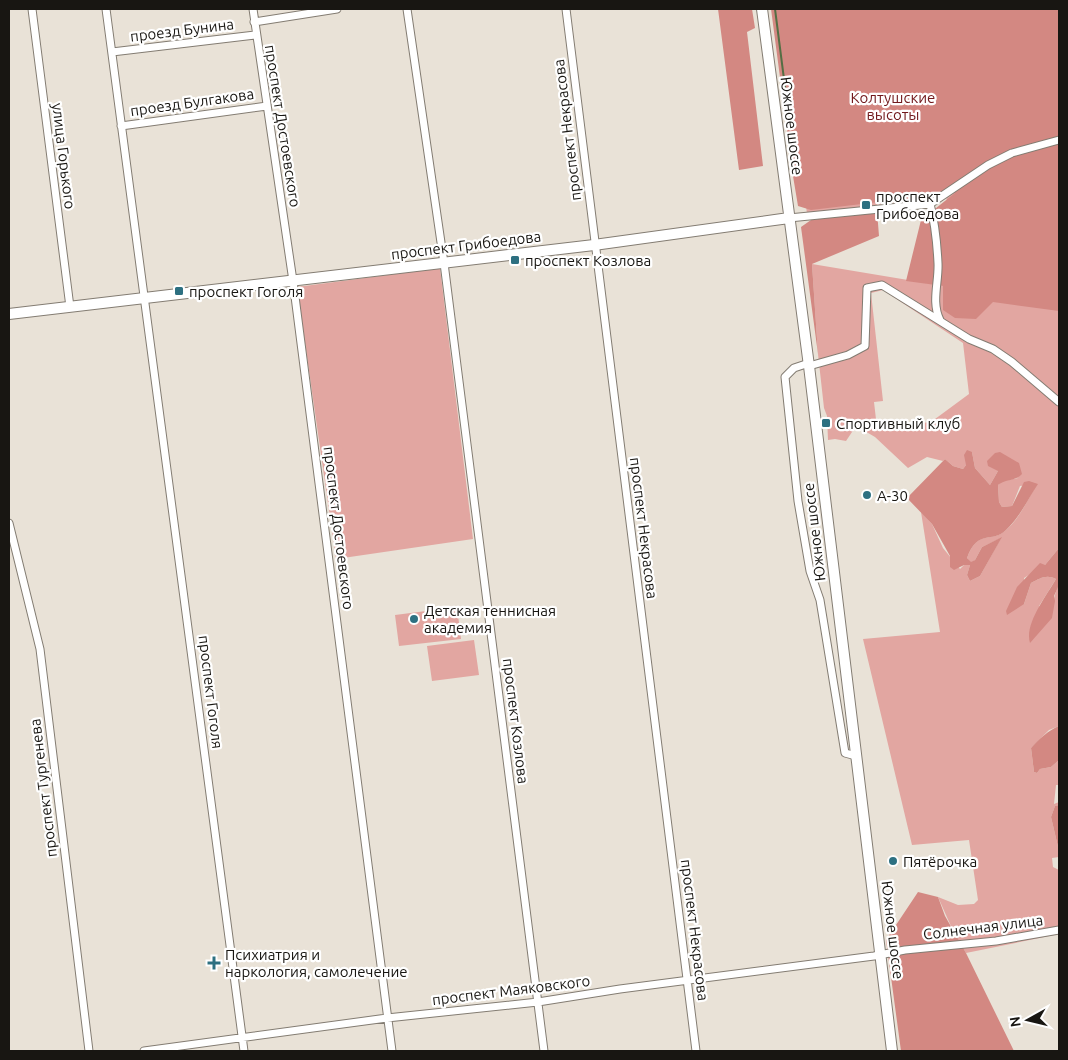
<svg xmlns="http://www.w3.org/2000/svg" width="1068" height="1060" font-family="Ubuntu,sans-serif">
<rect width="100%" height="100%" fill="#e9e2d7"/>
<path fill="#e2a6a1" fill-rule="evenodd" d="M 782,9 L 1059,9 L 1059,548 L 1045,565 L 1024,578 L 1024,604 L 1031,583 C 1040,578 1047,574 1056,579 L 1039,606 L 1052,618 C 1052,608 1054,593 1059,585 L 1059,726 L 1049,730 L 1031,748 L 1034,772 L 1037,773 L 1040,769 L 1051,767 L 1059,760 L 1059,785 L 1056,785 L 1054,804 L 1059,802 L 1059,805 L 1055,806 L 1051,817 L 1059,851 L 1059,857 L 1052,858 L 1053,867 L 1059,870 L 1059,934 L 966,953 L 954,933 L 938,897 L 958,905 L 974,904 L 978,900 L 969,840 L 912,845 L 863,639 L 940,632 L 921,512 L 932,524 L 943,548 L 960,569 L 964,565 L 970,565 L 967,575 L 970,581 L 980,576 L 1001,538 L 982,547 L 975,560 L 971,563 L 967,558 C 978,528 991,544 1006,530 C 1020,518 1028,499 1037,484 L 1020,486 L 1012,506 L 1002,507 L 999,502 L 998,485 L 1002,481 L 1018,478 L 998,471 L 990,485 L 975,468 L 972,452 L 966,460 L 966,465 L 963,469 L 953,466 L 945,459 L 943,461 L 927,457 L 908,468 L 875,437 L 856,426 L 846,441 L 835,439 L 828,440 L 827,416 L 824,408 L 818,354 L 812,264 L 944,286 L 958,318 L 946,194 L 921,199 L 807,214 ZM 883,290 L 963,343 L 969,394 L 931,422 L 877,428 L 874,402 L 883,401 L 871,293 Z
M 440,268 L 473,539 L 336,559 L 297,287 Z
M 457,607 L 461,639 L 399,646 L 395,615 Z
M 474,640 L 479,675 L 432,681 L 427,646 Z"/>
<path fill="#d38882" d="M 718,9 L 752,9 L 755,28 L 747,32 L 763,166 L 739,170 Z
M 771,9 L 1059,9 L 1059,311 L 993,302 L 976,319 L 955,318 L 943,310 L 943,286 L 906,281 L 921,220 L 955,193 L 811,210 L 798,206 L 793,176 Z
M 877,211 L 879,236 L 812,264 L 818,354 L 801,227 L 811,220 Z
M 967,450 L 972,452 L 975,468 L 990,485 L 998,471 L 988,466 L 987,461 L 995,453 L 1000,452 L 1019,463 L 1022,474 C 1016,481 1005,479 998,485 L 999,502 L 1002,507 L 1012,506 L 1024,482 L 1029,481 L 1038,484 C 1028,499 1020,517 1006,530 C 992,544 978,528 967,558 L 971,562 L 975,560 L 982,547 L 1002,537 L 980,576 L 970,581 L 967,575 L 970,565 L 964,565 L 954,570 L 950,567 L 950,556 L 932,524 L 907,498 L 945,459 L 953,466 L 963,469 L 966,465 L 964,455 Z
M 1059,548 L 1059,585 L 1054,596 L 1055,601 L 1052,618 L 1030,643 C 1024,624 1047,595 1056,579 C 1047,574 1040,578 1031,583 L 1024,604 L 1007,615 L 1006,611 L 1017,587 L 1040,563 L 1045,565 Z
M 1059,726 L 1059,760 L 1051,767 L 1040,769 L 1037,773 L 1034,772 L 1031,748 C 1038,740 1049,730 1059,726 Z
M 1059,805 L 1059,851 L 1051,817 L 1055,806 Z
M 918,892 L 938,897 L 945,916 L 966,953 L 1014,1051 L 901,1051 L 886,940 Z"/>
<g fill="none" stroke-linecap="round" stroke-linejoin="round">
<path stroke="#546e44" stroke-width="2" d="M 775,9 L 790,126"/>
<defs>
<path id="street" d="M 32,9 L 70,307
M 106,9 L 244,1051
M 253,9 L 293,281 L 392,1051
M 407,9 L 444,263 L 544,1051
M 566,9 L 696,1051
M 254,22 L 337,9
M 112,52 L 255,35
M 121,126 L 267,106
M 930,204 C 935,223 937,243 938,263 C 939,282 931,302 940,320
M 789,218 L 930,204 L 988,165 L 1012,153 L 1059,140
M 809,363 L 794,368 L 785,377 L 798,501 L 810,571 L 820,600 L 845,753 L 856,756
M 809,366 L 848,355 L 865,346 L 867,288 L 882,285 L 969,339 L 993,349 L 1012,362 L 1059,402
M 9,523 L 40,649 L 89,1051
M 144,1051 L 387,1018 L 538,1002 L 620,989 L 874,956 L 905,950 L 996,941 L 1059,930"/>
<path id="secondary" d="M 762,9 L 809,366 L 892,1051
M 9,314 L 594,245 L 789,218"/>
</defs>
<use href="#street" stroke="#837c72" stroke-width="9"/>
<use href="#secondary" stroke="#837c72" stroke-width="12"/>
<use href="#street" stroke="#fff" stroke-width="7"/>
<use href="#secondary" stroke="#fff" stroke-width="10"/>
</g>
<g fill="#2d7081" stroke="#fff" stroke-width="2">
<rect x="861" y="200" width="10" height="10" rx="2.5"/>
<rect x="510" y="255" width="10" height="10" rx="2.5"/>
<rect x="174" y="286" width="10" height="10" rx="2.5"/>
<rect x="821" y="418" width="10" height="10" rx="2.5"/>
<circle cx="867" cy="495" r="5"/>
<circle cx="414" cy="619" r="5"/>
<circle cx="893" cy="861" r="5"/>
<path d="M211.5 955.5h5v5h5v5h-5v5h-5v-5h-5v-5h5z"/>
</g>
<g text-anchor="middle" dominant-baseline="central" stroke-width="4.5" stroke-linejoin="round" paint-order="stroke">
<g font-size="15" fill="#181612" stroke="#fff">
<text transform="translate(182 30) rotate(-7)">проезд Бунина</text>
<text transform="translate(192 102) rotate(-8)">проезд Булгакова</text>
<text transform="translate(283 126) rotate(81)">проспект Достоевского</text>
<text transform="translate(792 126) rotate(83)">Южное шоссе</text>
<text transform="translate(567 130) rotate(-97)">проспект Некрасова</text>
<text transform="translate(64 156) rotate(83)">улица Горького</text>
<text transform="translate(466 245) rotate(-7)">проспект Грибоедова</text>
<text transform="translate(339 528) rotate(83)">проспект Достоевского</text>
<text transform="translate(644 528) rotate(83)">проспект Некрасова</text>
<text transform="translate(814 532) rotate(-97)">Южное шоссе</text>
<text transform="translate(211 692) rotate(83)">проспект Гоголя</text>
<text transform="translate(516 721) rotate(83)">проспект Козлова</text>
<text transform="translate(43 788) rotate(-97)">проспект Тургенева</text>
<text transform="translate(983 927) rotate(-7)">Солнечная улица</text>
<text transform="translate(695 930) rotate(83)">проспект Некрасова</text>
<text transform="translate(893 930) rotate(83)">Южное шоссе</text>
<text transform="translate(511 990) rotate(-7)">проспект Маяковского</text>
</g>
<g font-size="15" fill="#71181b" stroke="#fff">
<text x="893" y="97">Колтушские<tspan x="893" dy="17">высоты</tspan></text>
</g>
<g font-size="15" fill="#181612" stroke="#fff" text-anchor="start">
<text x="876" y="196">проспект<tspan x="876" dy="17">Грибоедова</tspan></text>
<text x="525" y="260">проспект Козлова</text>
<text x="189" y="291">проспект Гоголя</text>
<text x="836" y="423">Спортивный клуб</text>
<text x="877" y="495">А-30</text>
<text x="424" y="610">Детская теннисная<tspan x="424" dy="17">академия</tspan></text>
<text x="903" y="861">Пятёрочка</text>
<text x="225" y="954">Психиатрия и<tspan x="225" dy="17">наркология, самолечение</tspan></text>
</g>
</g>
<rect width="1068" height="1060" fill="none" stroke="#181612" stroke-width="20"/>
<g transform="translate(1028 1020) rotate(262)" stroke="#ffffff" stroke-width="4" paint-order="stroke">
<path d="M0-4L9 19L0 12L-9 19Z" fill="#181612"/>
<text y="-8" font-size="14" font-weight="bold" text-anchor="middle" fill="#181612">N</text>
</g>
</svg>
